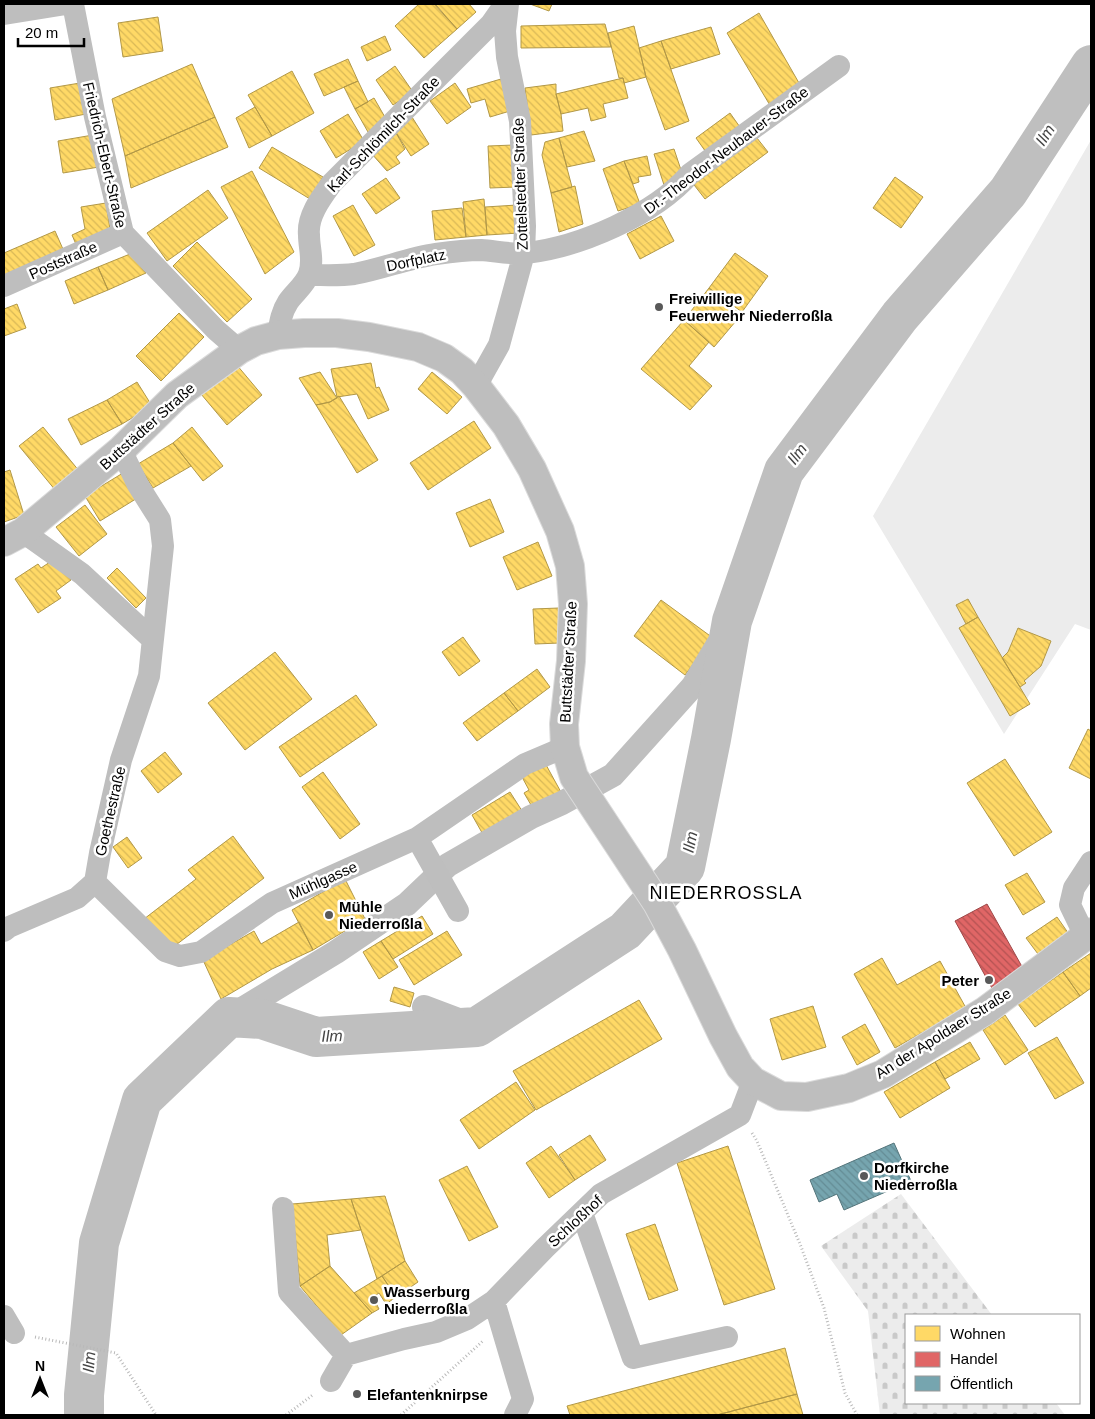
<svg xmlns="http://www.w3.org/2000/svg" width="1095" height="1419" font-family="Helvetica,sans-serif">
<defs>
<pattern id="cemetery-stones" width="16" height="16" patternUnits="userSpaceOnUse" patternTransform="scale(1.25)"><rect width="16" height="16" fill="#ececec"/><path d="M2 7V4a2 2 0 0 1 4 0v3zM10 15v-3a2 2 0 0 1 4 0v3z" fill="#c9c9c9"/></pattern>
<pattern id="homes-back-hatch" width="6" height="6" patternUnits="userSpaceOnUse" patternTransform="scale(1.25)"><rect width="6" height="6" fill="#ffd966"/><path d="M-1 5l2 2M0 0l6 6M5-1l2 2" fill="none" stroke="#d9b857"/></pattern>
<pattern id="shops-back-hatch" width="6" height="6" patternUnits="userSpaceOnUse" patternTransform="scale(1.25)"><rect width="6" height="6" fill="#e06666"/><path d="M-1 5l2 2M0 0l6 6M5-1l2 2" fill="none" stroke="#b35252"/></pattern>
<pattern id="public-back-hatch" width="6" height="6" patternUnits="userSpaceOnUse" patternTransform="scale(1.25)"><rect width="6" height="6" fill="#76a5af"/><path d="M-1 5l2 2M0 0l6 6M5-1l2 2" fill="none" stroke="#648c95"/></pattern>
</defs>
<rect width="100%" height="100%" fill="#fff"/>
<path fill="url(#cemetery-stones)" d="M 901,1194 L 992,1315 L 906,1315 L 906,1403 L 1056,1403 L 1065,1415 L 880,1415 L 868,1311 L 821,1246 Z"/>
<path fill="#ececec" d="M 1091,140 L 1091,630 L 1075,624 L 1004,734 L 873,516 Z"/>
<path fill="url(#homes-back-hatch)" stroke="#b29847" d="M 419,4 L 434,4 L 457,29 L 424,58 L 395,26 Z
M 437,4 L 469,4 L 476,12 L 457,29 L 436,5 Z
M 530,4 L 552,4 L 549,11 Z
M 759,13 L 799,83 L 771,107 L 727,33 Z
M 158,17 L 163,51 L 123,57 L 118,23 Z
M 605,24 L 611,47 L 521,48 L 521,26 Z
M 634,26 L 646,77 L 624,83 L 623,78 L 619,78 L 608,33 Z
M 711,27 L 720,54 L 671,69 L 661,41 Z
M 385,36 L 391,50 L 367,61 L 361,47 Z
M 661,41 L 689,121 L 665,130 L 646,77 L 639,48 Z
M 348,59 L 358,81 L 324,96 L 314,74 Z
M 192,64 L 215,117 L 125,156 L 112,99 Z
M 395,66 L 413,92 L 393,105 L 376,80 Z
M 292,71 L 314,113 L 272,136 L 248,95 Z
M 623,78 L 628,98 L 603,104 L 606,117 L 591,121 L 588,108 L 561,114 L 556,94 Z
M 501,79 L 510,111 L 490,117 L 485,99 L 471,103 L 467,89 Z
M 358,81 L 368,102 L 355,109 L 344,87 Z
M 80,83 L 86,114 L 55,120 L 50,88 Z
M 455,83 L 471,107 L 447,124 L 430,101 Z
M 556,84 L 556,94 L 561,114 L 563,131 L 531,135 L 525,88 Z
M 374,98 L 386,119 L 368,132 L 355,109 Z
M 255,107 L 272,136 L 249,148 L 236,118 Z
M 730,113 L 742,130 L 708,155 L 696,138 Z
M 348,114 L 364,141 L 336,158 L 320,131 Z
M 215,117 L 228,147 L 131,188 L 125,156 Z
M 412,117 L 429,144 L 411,156 L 395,131 Z
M 395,131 L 405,149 L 396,157 L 400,163 L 387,171 L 371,153 Z
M 584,131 L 595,161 L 567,167 L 559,138 Z
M 753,133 L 768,152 L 705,199 L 691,181 Z
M 93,135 L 99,167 L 63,173 L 58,141 Z
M 559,138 L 572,187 L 551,193 L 542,155 L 545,142 Z
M 514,145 L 516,187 L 490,188 L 488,146 Z
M 272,147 L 323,177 L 310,199 L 259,168 Z
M 674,149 L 683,176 L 665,188 L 654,154 Z
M 647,156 L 651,175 L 638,177 L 639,182 L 633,184 L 624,161 Z
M 624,161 L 640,204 L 618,211 L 603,169 Z
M 252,171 L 294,252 L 265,274 L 221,187 Z
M 895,177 L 923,197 L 901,228 L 873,208 Z
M 386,178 L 400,198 L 376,214 L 362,194 Z
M 575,186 L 583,224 L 559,232 L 551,193 Z
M 208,190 L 228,218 L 167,261 L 147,233 Z
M 484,199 L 487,235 L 466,237 L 463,202 Z
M 106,203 L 111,236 L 78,249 L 72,235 L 85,229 L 81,207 Z
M 353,205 L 375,245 L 354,256 L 333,216 Z
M 517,205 L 519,233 L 487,235 L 485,207 Z
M 462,208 L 466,237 L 435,240 L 432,211 Z
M 661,216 L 674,241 L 640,259 L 627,234 Z
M 55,231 L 66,256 L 4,283 L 4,253 Z
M 197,242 L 252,299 L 227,322 L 173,266 Z
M 735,253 L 768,276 L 742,312 L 709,288 Z
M 130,254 L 146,273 L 108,290 L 98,267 Z
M 98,267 L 108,290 L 74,304 L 65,281 Z
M 709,288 L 741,315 L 714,347 L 684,320 Z
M 17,304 L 26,328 L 4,336 L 4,309 Z
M 179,313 L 204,337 L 161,381 L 136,356 Z
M 684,320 L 709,342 L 689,366 L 712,386 L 690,410 L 641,369 Z
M 371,363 L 376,388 L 379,387 L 389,410 L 368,419 L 357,394 L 337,397 L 331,369 Z
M 236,364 L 262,395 L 227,425 L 201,394 Z
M 320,372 L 337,398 L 330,402 L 316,405 L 299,378 Z
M 432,372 L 462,397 L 447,414 L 418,389 Z
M 137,382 L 152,406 L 122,424 L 107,400 Z
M 339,396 L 378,460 L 357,473 L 316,405 L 330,402 Z
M 107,400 L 122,424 L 81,445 L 68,419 Z
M 474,421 L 491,448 L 428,490 L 410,463 Z
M 43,427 L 80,472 L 56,491 L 19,446 Z
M 192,427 L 223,466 L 203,481 L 173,443 Z
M 173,443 L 191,466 L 153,488 L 138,464 Z
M 10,470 L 24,515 L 4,522 L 4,472 Z
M 123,473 L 139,497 L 100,521 L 85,496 Z
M 490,499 L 504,532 L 470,547 L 456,513 Z
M 85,505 L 107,534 L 79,556 L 56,527 Z
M 538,542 L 552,576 L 517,590 L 503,557 Z
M 56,558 L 71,580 L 56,591 L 61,598 L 38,613 L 15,579 L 38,564 L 41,568 Z
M 117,568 L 146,598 L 136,608 L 107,578 Z
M 968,599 L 978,617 L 966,624 L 956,605 Z
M 661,600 L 713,638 L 685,675 L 634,636 Z
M 559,608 L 560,643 L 535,644 L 533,609 Z
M 978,617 L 1030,704 L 1010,716 L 959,628 Z
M 1018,628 L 1051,641 L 1041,666 L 1024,681 L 1026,683 L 1020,687 L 1002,658 L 1008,652 Z
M 463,637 L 480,661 L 459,676 L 442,652 Z
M 275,652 L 312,699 L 245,750 L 208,703 Z
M 537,669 L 550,687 L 518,711 L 504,693 Z
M 504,693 L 518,711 L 477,741 L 463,723 Z
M 356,695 L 377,725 L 300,777 L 279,747 Z
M 1088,729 L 1091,731 L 1091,779 L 1069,768 Z
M 165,752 L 182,774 L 158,793 L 141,771 Z
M 1005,759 L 1052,832 L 1014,856 L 967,783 Z
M 545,763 L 562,794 L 534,810 L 524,793 L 529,790 L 522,777 Z
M 323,772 L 360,824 L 340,839 L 302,787 Z
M 510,792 L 524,814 L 485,838 L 472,815 Z
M 233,836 L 264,878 L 168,951 L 144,919 L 196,879 L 188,870 Z
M 127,837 L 142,858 L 128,868 L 113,847 Z
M 1027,873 L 1045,902 L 1023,915 L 1005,885 Z
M 345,879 L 365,919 L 313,950 L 292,910 Z
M 422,916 L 433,934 L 393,959 L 381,941 Z
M 1057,917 L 1071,937 L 1041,958 L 1026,938 Z
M 299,922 L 313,950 L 272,969 L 221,999 L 203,960 L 254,931 L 261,944 Z
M 447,931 L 462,955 L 414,985 L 399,960 Z
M 381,941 L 398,967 L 379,979 L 363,952 Z
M 1091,953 L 1091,988 L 1080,996 L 1063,972 Z
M 882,958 L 897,985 L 940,961 L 966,1008 L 895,1048 L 854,974 Z
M 1063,972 L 1080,996 L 1035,1027 L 1018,1004 Z
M 394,987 L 414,993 L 410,1007 L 390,1001 Z
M 639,1000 L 662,1039 L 536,1110 L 513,1071 Z
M 813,1006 L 826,1047 L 782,1060 L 770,1019 Z
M 1005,1015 L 1028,1050 L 1005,1065 L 983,1030 Z
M 865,1024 L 880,1052 L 857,1065 L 842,1037 Z
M 1057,1037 L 1084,1083 L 1055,1099 L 1028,1053 Z
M 970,1042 L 980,1059 L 945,1079 L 935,1062 Z
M 935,1062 L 950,1088 L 900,1118 L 884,1092 Z
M 516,1082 L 535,1110 L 479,1149 L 460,1120 Z
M 590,1135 L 606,1160 L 575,1180 L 559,1155 Z
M 551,1146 L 575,1180 L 549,1198 L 526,1163 Z
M 728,1146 L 775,1289 L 724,1305 L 677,1163 Z
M 467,1166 L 498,1227 L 469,1241 L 439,1180 Z
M 385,1196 L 405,1261 L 377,1279 L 351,1199 Z
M 351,1199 L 361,1230 L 327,1235 L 330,1266 L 300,1286 L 292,1204 Z
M 655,1224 L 678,1290 L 649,1300 L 626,1234 Z
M 405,1261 L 418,1282 L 396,1297 L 382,1276 Z
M 330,1266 L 372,1313 L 341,1335 L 300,1286 Z
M 382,1276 L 396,1297 L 386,1304 L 379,1293 L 373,1297 L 379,1309 L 372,1313 L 354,1293 Z
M 785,1348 L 797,1394 L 717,1415 L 570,1415 L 567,1406 Z
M 797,1394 L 803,1415 L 717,1415 Z"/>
<path fill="url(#shops-back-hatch)" stroke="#9d4747" d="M 987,904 L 1025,972 L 993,990 L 955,921 Z"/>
<path fill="url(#public-back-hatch)" stroke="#53747a" d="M 894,1143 L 911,1181 L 844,1210 L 837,1194 L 819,1202 L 810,1180 Z"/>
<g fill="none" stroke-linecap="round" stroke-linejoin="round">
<path stroke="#bfbfbf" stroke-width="24" d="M 424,1007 L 477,1027
M 229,1017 L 336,952 L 407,904 L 448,865 L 531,817 L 562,803 L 613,775 L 693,686 L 732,621"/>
<path stroke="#bfbfbf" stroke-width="40" d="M 84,1415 L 84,1395 L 99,1243 L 142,1100 L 229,1017 L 262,1019 L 316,1037 L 477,1027 L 625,931 L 685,867 L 711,739 L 732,621 L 784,471 L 900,316 L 1008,192 L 1091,65"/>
<defs>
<path id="major" d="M 4,542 L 23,532 L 121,450 L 177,395 L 239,350 L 256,341 L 278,335 L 304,333 L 337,333 L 369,337 L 418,347 L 444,358 L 462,371 L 476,386 L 506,425 L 532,469 L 560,531 L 570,566 L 573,604 L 571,661 L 564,724 L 565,747 L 574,777 L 657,903 L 682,950 L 723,1036 L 740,1067 L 753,1081 L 781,1096 L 807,1097 L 849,1088 L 883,1074 L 985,1011 L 1091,932"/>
</defs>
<use href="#major" stroke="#dbdbdb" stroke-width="30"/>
<path stroke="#b9b9b9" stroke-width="3" stroke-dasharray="1 2.5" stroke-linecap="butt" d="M 752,1133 L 757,1141 L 800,1244 L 824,1308 L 845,1393 L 857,1415
M 35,1337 L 116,1353 L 156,1415
M 286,1415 L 314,1394
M 401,1415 L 484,1340"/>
<path stroke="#bebebe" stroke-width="22" d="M 73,4 L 95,117 L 123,233 L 216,330 L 239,350
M 4,14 L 66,4
M 309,275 C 324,275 340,276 354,274 C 382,269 408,258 436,254 C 450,252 466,250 481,250 C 496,251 512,255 526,253 C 580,247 654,215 690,174 L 839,66
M 4,286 L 123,233
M 278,335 C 280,323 281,313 288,302 C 294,293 305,285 309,274 C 314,261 309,248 309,235 C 307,216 321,198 332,183 L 491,24 L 505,4
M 476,386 L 499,345 L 524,253 L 525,226 L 520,121 L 507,57 L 505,31 L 508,4
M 23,532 L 82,574 L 153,640
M 417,838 L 458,911
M 95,882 L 165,951 L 180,956 L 201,952 L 272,903 L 417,838 L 525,764 L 565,747
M 4,931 L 9,927 L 77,898 L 95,882 L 100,853 L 121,760 L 149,676 L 163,546 L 160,520 L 138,485 L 121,450
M 1085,936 L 1070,905 L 1074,888 L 1091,862
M 283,1208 L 289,1292 L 346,1355 L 404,1339 L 436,1332 L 467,1319 L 494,1301 L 545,1248 L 601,1194 L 740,1115 L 753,1081
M 582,1213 L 633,1358 L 727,1337
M 494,1301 L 523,1399 L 515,1415
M 4,1316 L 14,1333
M 331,1381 L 346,1355"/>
<use href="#major" stroke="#bebebe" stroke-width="28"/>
</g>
<g fill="#595959" stroke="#fff" stroke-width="2">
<circle cx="659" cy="307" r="5"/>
<circle cx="329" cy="915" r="5"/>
<circle cx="989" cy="980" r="5"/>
<circle cx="864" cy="1176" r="5"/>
<circle cx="374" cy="1300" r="5"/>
<circle cx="357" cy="1394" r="5"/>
</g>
<g text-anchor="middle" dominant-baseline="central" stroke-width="5" stroke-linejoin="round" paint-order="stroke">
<g font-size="15" fill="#000" stroke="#fff">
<text transform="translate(383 134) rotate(-46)">Karl-Schlömilch-Straße</text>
<text transform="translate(726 150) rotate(-37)">Dr.-Theodor-Neubauer-Straße</text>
<text transform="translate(105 155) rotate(77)">Friedrich-Ebert-Straße</text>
<text transform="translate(520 184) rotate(-92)">Zottelstedter Straße</text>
<text transform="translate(63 260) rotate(-24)">Poststraße</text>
<text transform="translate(416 260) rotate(-12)">Dorfplatz</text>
<text transform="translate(147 426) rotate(-42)">Buttstädter Straße</text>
<text transform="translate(568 662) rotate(-87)">Buttstädter Straße</text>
<text transform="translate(110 811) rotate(-77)">Goethestraße</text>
<text transform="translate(323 880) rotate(-24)">Mühlgasse</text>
<text transform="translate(943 1033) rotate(-32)">An der Apoldaer Straße</text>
<text transform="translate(575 1221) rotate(-43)">Schloßhof</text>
</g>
<g font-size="15" font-weight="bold" fill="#000" stroke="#fff" text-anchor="start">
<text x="669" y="298">Freiwillige<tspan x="669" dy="17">Feuerwehr Niederroßla</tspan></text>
<text x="339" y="906">Mühle<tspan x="339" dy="17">Niederroßla</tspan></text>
<text x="979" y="980" text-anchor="end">Peter</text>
<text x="874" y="1167">Dorfkirche<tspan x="874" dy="17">Niederroßla</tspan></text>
<text x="384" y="1291">Wasserburg<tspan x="384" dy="17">Niederroßla</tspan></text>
<text x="367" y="1394">Elefantenknirpse</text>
</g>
<g font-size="16" font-style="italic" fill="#444" stroke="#fff">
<text transform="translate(1045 135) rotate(-57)">Ilm</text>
<text transform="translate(797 454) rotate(-53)">Ilm</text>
<text transform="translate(690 842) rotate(-79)">Ilm</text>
<text transform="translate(332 1036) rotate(-2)">Ilm</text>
<text transform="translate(89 1362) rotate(-85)">Ilm</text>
</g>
<g font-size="18" letter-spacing="1" fill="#000" stroke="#fff">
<text x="726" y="893">NIEDERROSSLA</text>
</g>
</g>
<rect width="1095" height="1419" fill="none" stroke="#000000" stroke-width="10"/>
<rect x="905" y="1314" width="175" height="90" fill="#ffffff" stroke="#999999"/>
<rect x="915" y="1326" width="25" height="15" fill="#ffd966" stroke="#999999"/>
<text x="950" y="1339" font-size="15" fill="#000000">Wohnen</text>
<rect x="915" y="1352" width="25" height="15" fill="#e06666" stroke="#999999"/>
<text x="950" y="1364" font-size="15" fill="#000000">Handel</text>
<rect x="915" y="1376" width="25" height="15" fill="#76a5af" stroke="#999999"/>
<text x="950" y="1389" font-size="15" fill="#000000">Öffentlich</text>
<g transform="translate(40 1379)" stroke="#ffffff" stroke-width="4" paint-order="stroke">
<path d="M0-4L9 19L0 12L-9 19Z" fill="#000000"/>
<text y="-8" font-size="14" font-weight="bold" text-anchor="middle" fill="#000000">N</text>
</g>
<path d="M18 38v8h66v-8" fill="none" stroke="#000000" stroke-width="2.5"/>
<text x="25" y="38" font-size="15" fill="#000000" stroke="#ffffff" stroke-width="4" paint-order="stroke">20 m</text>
</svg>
